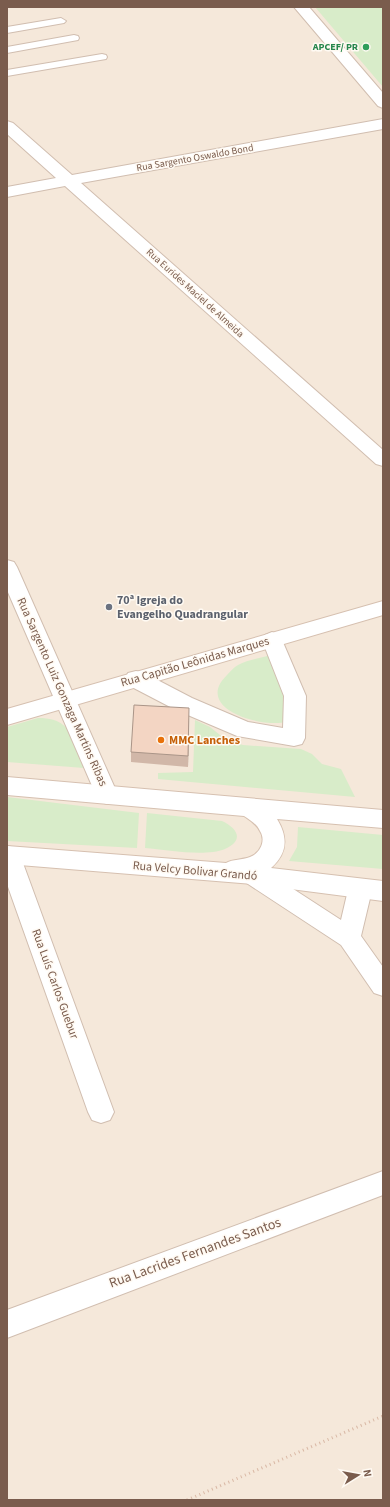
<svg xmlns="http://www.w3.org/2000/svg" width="390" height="1507" font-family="'Source Sans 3',sans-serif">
<rect width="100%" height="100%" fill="#fdf6ec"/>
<path fill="#f5e8da" d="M 7,7 L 383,7 L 383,1500 L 7,1500 Z"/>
<path fill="#d8ecc9" d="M 315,7 L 383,7 L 383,87 Z
M 274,654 L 286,684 L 286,722 C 260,728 193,708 227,675 C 230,672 234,667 238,665 C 249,659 263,658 274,654 Z
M 38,718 C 62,718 69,727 78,748 C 81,755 85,761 84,768 L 7,762 L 7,727 Z
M 195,720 L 210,727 L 225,739 L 243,745 L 301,749 L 312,754 L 322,764 L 341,769 L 355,797 L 158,779 L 158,773 L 193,772 Z
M 7,797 L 139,813 L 137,848 L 7,841 Z
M 147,813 L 222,821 C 237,828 245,840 225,849 C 205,857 167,850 145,848 Z
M 298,827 L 383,835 L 383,869 L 289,861 L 297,847 Z"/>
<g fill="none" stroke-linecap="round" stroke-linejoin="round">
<defs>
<path id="lane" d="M 61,18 L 66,21 L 64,23 L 7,33 L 7,27 Z
M 74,35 L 78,36 L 79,38 L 78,40 L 7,53 L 7,47 Z
M 102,54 L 106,55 L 107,57 L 106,59 L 7,76 L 7,70 Z"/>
<path id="street" d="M 294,7 L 309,7 L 383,93 L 383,108 L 378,106 Z
M 383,119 L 383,129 L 81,183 L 383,450 L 383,466 L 376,464 L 65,186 L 7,197 L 7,187 L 56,178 L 7,134 L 7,121 L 13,123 L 72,175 Z
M 7,560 L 14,562 L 17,567 L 118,795 L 115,801 L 107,804 L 99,801 L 96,795 L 7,590 Z
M 272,632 L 279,635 L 282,640 L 306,696 L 305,738 L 302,744 L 294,746 L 237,736 L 176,710 L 128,685 L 125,679 L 128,673 L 136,671 L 144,673 L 192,698 L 248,722 L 283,728 L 284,696 L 262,640 L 265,635 Z
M 7,846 L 16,848 L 20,855 L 114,1112 L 110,1120 L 101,1123 L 92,1120 L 88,1112 L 7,884 Z
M 253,866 L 261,868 L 341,920 L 348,890 L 352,883 L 360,880 L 368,883 L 372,890 L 361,936 L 383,967 L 383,996 L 374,993 L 341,945 L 245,882 L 241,875 L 245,868 Z
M 383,1171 L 383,1195 L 7,1338 L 7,1310 Z"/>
<path id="secondary" d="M 383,601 L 383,615 L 7,725 L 7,709 Z
M 7,777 L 383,810 L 383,828 L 277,819 C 288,837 288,853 271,868 L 383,881 L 383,901 L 253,884 L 7,864 L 7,846 L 226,863 C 233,859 242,860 250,857 C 261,853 266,840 260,831 C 257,824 250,820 244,816 L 7,795 Z"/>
</defs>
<use href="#lane" stroke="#d1beb0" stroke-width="2"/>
<use href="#street" stroke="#d1beb0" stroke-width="2"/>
<use href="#secondary" stroke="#d6c0b0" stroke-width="2"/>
<path stroke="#d9b8a5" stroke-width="3" stroke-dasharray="1 3.5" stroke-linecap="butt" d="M 187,1500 L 383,1416"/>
<use href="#lane" fill="#fff" fill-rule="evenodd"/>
<use href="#street" fill="#fff" fill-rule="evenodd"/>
<use href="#secondary" fill="#fff" fill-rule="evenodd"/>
</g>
<path fill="#d1b7a8" d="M 189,719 L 188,767 L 131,762 L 131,752 Z"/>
<path fill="#aa9588" d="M 189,708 L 189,719 L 188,767 L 188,756 Z"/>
<path fill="#f3d5c3" stroke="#aa9588" d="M 134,705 L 189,708 L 188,756 L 131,752 Z"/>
<circle fill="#2e9e5b" stroke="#fffaf3" stroke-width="1.5" cx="366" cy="47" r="4"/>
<circle fill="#6b7280" stroke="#fffaf3" stroke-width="1.5" cx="109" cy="607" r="4"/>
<circle fill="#e8710a" stroke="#fffaf3" stroke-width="1.5" cx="161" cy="740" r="4"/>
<g text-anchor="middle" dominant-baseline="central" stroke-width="3" stroke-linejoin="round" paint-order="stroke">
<g font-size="10" font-weight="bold" fill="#27864d" stroke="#fffaf3" text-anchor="end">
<text x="358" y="47">APCEF/ PR</text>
</g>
<g font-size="10" fill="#7a5c4d" stroke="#fffaf3">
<text transform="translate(195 158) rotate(-10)">Rua Sargento Oswaldo Bond</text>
<text transform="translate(195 293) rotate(42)">Rua Eurides Maciel de Almeida</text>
</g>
<g font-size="12" font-weight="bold" fill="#5b616d" stroke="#fffaf3" text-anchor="start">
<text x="117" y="600">70ª Igreja do<tspan x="117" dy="14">Evangelho Quadrangular</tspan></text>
</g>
<g font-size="12" fill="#7a5c4d" stroke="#fffaf3">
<text transform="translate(195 662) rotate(-16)">Rua Capitão Leônidas Marques</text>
<text transform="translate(62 692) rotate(66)">Rua Sargento Luiz Gonzaga Martins Ribas</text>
<text transform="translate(195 871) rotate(5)">Rua Velcy Bolivar Grandó</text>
<text transform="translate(55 984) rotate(70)">Rua Luís Carlos Guebur</text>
</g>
<g font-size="12" font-weight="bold" fill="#c56008" stroke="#fffaf3" text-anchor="start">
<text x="169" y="740">MMC Lanches</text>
</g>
<g font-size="14" fill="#7a5c4d" stroke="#fffaf3">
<text transform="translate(195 1253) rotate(-20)">Rua Lacrides Fernandes Santos</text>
</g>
</g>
<rect width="390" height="1507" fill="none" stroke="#7a5c4d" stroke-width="16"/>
<g transform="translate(358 1475) rotate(79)" stroke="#fffaf3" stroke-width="3" paint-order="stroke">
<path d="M0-3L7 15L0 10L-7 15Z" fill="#7a5c4d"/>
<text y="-6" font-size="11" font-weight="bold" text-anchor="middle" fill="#7a5c4d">N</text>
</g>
</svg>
